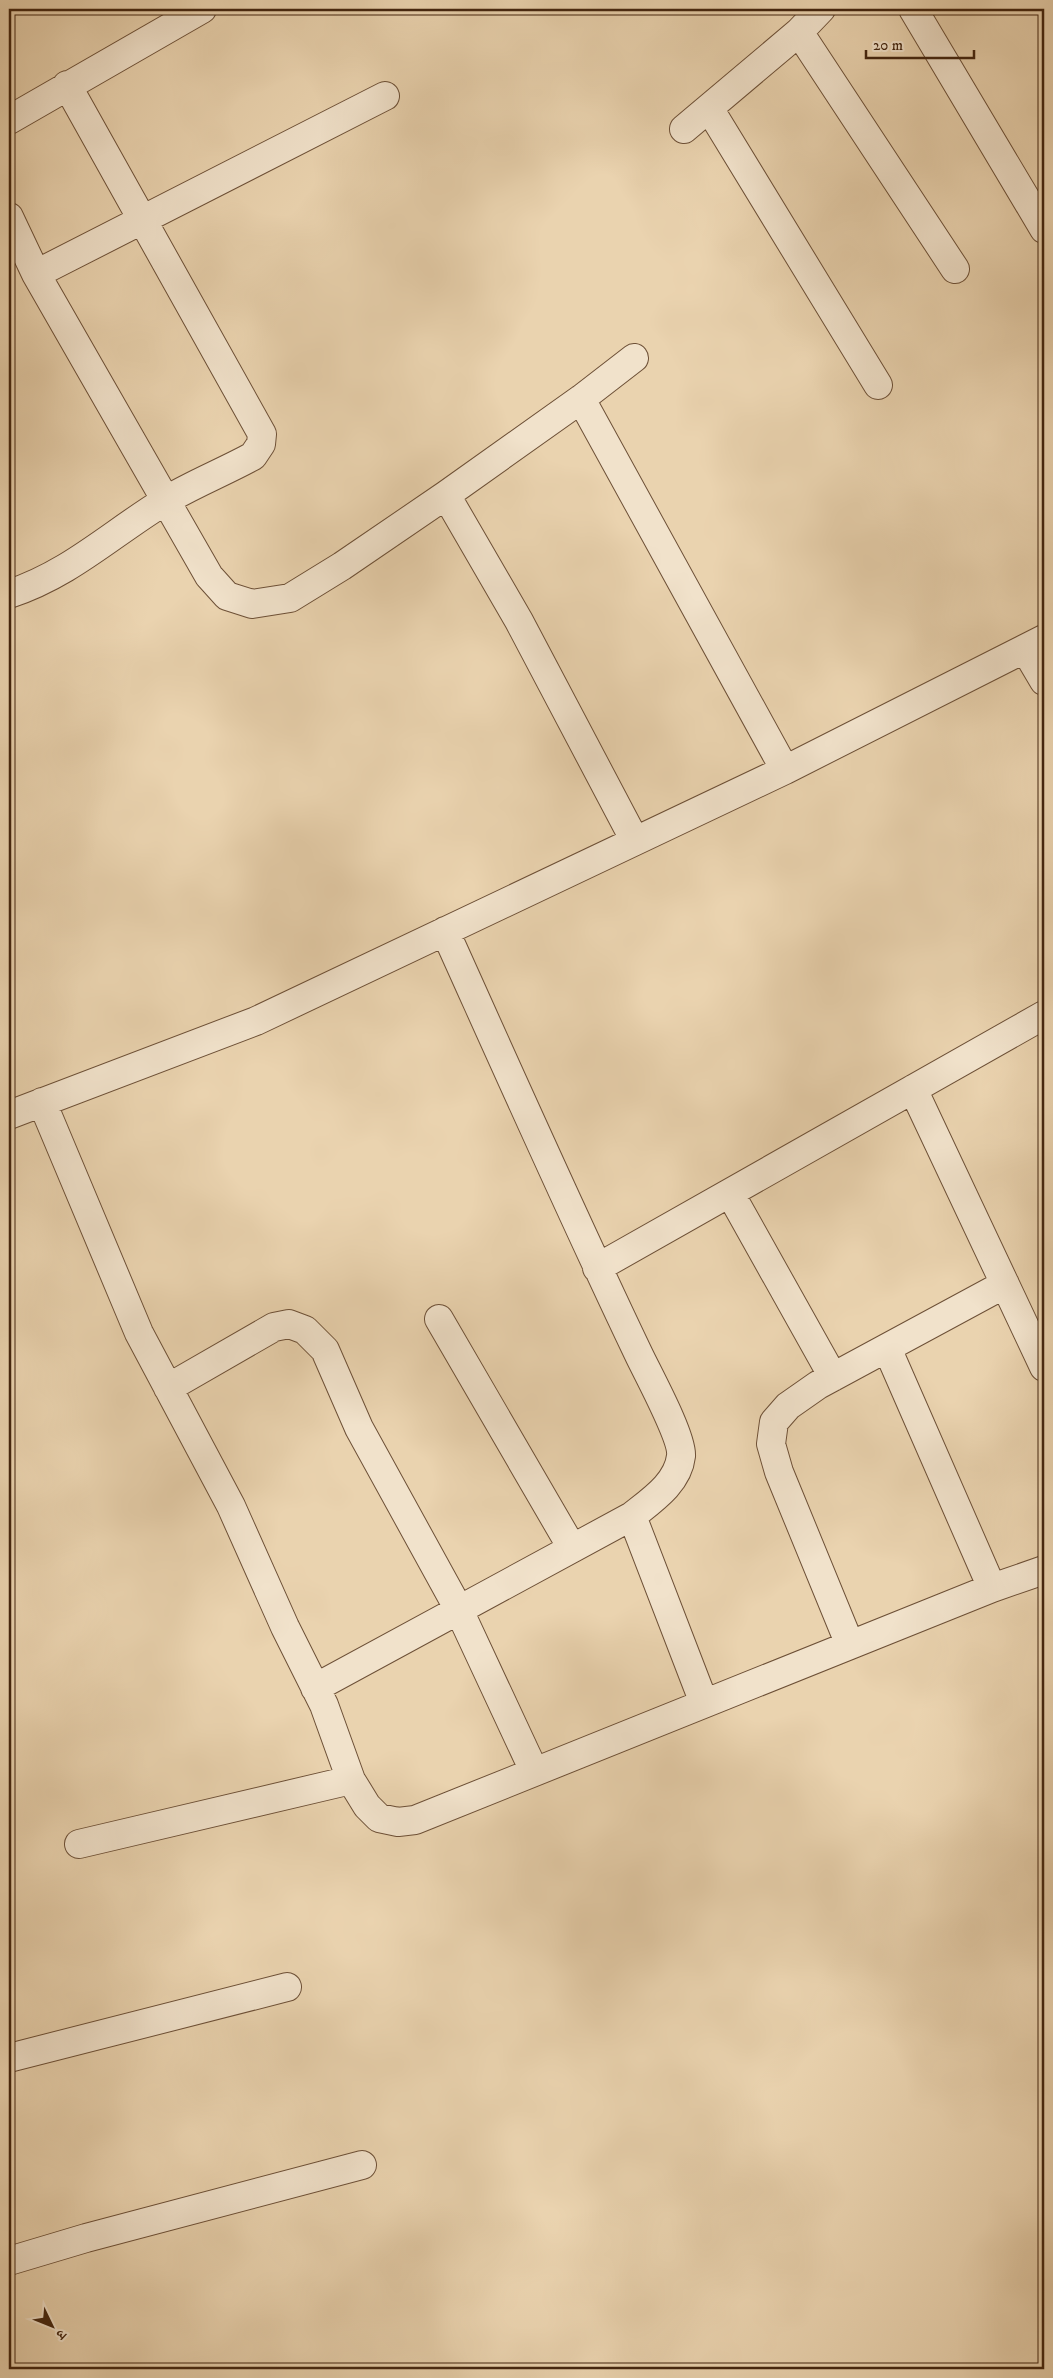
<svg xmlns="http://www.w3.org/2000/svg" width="1053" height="2378" font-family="'IM FELL DW Pica','Noto Serif Devanagari',serif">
<rect width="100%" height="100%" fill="#ead3af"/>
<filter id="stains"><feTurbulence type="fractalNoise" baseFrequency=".004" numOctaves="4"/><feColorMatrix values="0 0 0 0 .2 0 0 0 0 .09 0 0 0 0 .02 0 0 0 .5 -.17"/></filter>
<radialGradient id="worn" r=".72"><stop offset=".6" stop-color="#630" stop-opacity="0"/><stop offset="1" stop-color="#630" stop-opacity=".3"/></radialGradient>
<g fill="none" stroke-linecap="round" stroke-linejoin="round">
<defs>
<path id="minor" d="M 913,9 L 1044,229
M 799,32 L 955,269
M 709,108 L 878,385
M 9,120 L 202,9
M 684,129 L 799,32 L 821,9
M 9,217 L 36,274 L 209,576 L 227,596 L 252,604 L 290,598 L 342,566 L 446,495 L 581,399 L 634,358
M 36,274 L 385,96
M 581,399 L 785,770
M 446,495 L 519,621 L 635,841
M 9,594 C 70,574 111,534 165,501 C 193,484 224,472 253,456 L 261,444 L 262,434 L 67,85
M 1025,649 L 1044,681
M 913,1089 L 1044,1367
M 42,1102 L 139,1333 L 231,1506 L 285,1627 L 324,1705 L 351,1780 L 367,1806 L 379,1818 L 398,1822 L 415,1820 L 992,1588 L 1044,1570
M 9,1115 L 256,1021 L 785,770 L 1044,639
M 730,1193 L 833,1377
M 597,1268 L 1044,1015
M 439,1319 L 572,1548
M 887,1348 L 992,1588
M 168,1388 L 274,1327 L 289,1324 L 305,1330 L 325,1350 L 359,1428 L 458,1608 L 534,1771
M 632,1516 L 704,1703
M 850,1645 L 779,1472 L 771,1444 L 774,1422 L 788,1406 L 818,1385 L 1005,1284
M 315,1688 L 632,1516 C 652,1500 678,1483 681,1456 C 683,1438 648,1374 639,1355 C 572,1215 509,1073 445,931
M 79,1844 L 351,1780
M 9,2058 L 287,1987
M 9,2261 L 86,2238 L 362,2165"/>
</defs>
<use href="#minor" stroke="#6d5037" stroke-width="30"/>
<use href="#minor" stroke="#f1e2cb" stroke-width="28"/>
</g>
<rect width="1053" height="2378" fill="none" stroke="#ead3af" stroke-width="30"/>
<rect x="10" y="10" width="1033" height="2358" fill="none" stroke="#43250f" stroke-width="2.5"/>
<rect x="15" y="15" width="1023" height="2348" fill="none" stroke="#43250f"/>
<g transform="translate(52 2326) rotate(133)" stroke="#f1e2cb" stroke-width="4" paint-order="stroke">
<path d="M0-4L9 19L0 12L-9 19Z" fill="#43250f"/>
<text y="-8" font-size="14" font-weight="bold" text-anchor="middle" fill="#43250f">उ</text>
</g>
<path d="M866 50v8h108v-8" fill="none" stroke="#43250f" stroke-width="2.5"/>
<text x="873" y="50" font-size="15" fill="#43250f" stroke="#f1e2cb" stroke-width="4" paint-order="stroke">20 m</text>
<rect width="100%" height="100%" filter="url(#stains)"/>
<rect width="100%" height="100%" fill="url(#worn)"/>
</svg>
